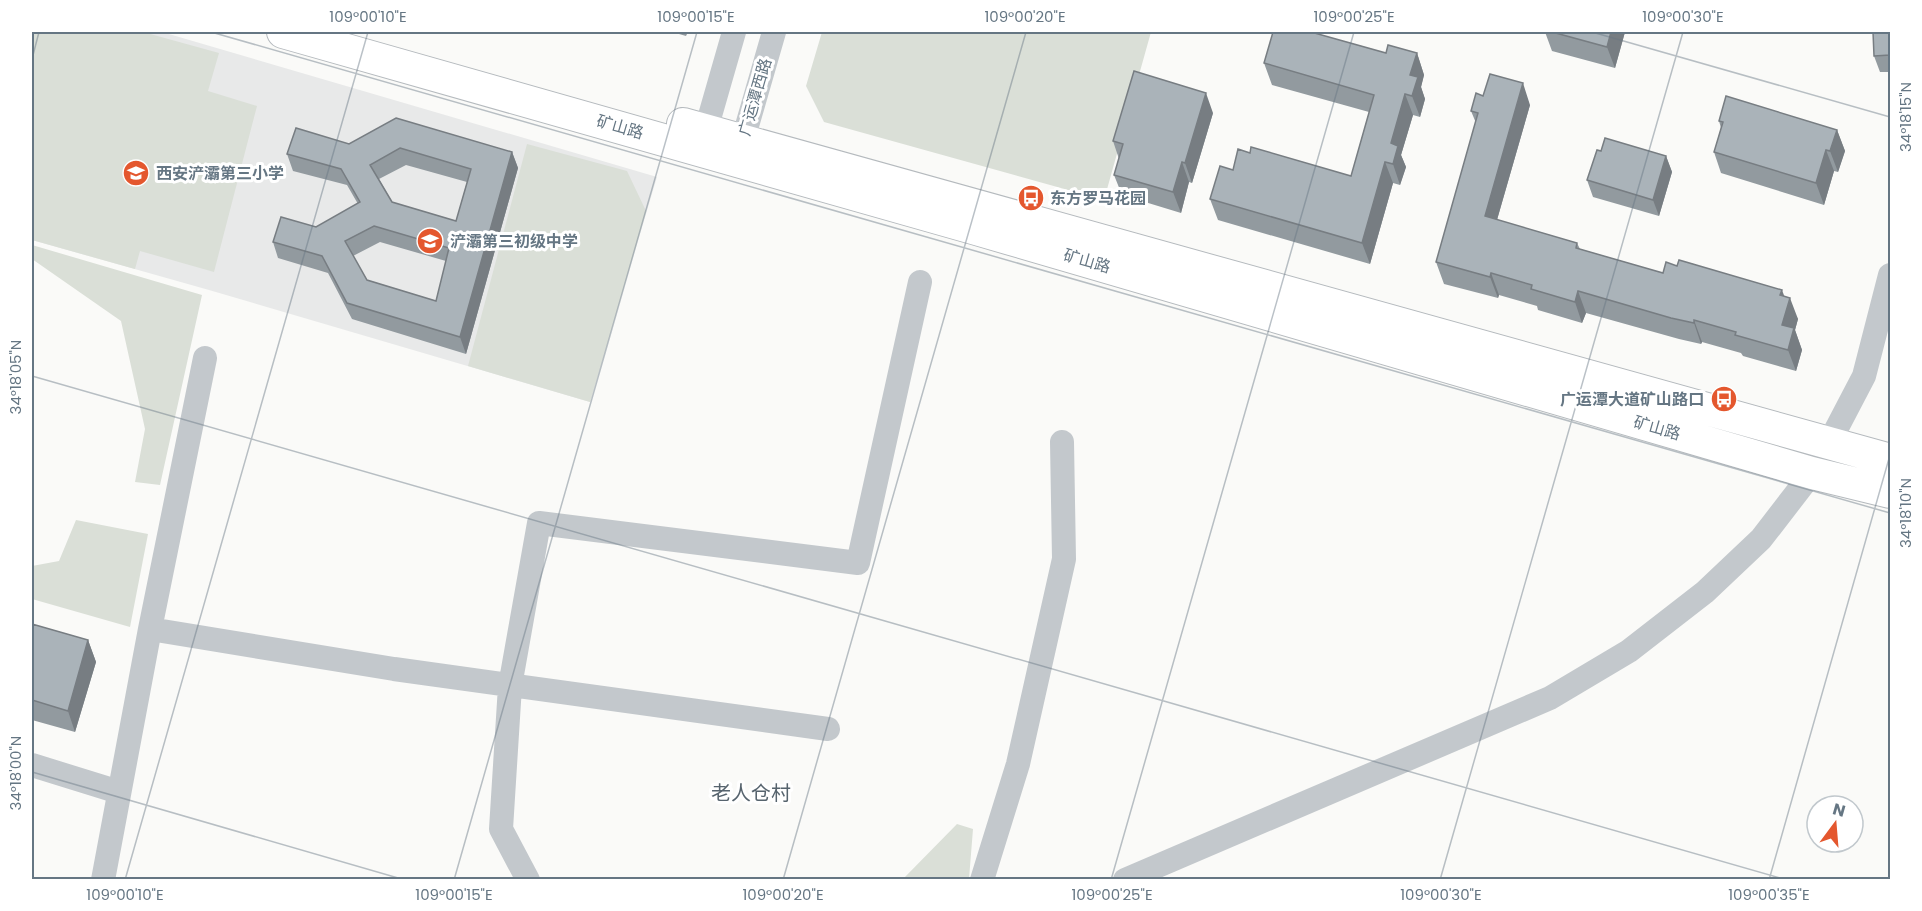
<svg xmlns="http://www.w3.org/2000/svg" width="1922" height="911" font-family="Poppins,'Noto Sans SC',sans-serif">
<rect width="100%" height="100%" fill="#fafaf8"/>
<path fill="#e8e9e9" d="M 32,32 L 162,32 L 657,177 L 590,402 L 209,290 L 32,240 Z"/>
<path fill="#dadfd7" d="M 32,32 L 143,32 L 219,53 L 208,91 L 257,106 L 214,272 L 140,251 L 135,269 L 32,240 Z
M 822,32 L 1151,32 L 1104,200 L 824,122 L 806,86 Z
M 527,144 L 627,171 L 646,211 L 590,402 L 468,366 Z
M 32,245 L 202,295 L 160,485 L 135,482 L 145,429 L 121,321 L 32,259 Z
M 76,520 L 148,534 L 130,627 L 32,599 L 32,566 L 59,561 Z
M 957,824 L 973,829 L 969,879 L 903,879 Z"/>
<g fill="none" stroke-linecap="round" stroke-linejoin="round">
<defs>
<path id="major" d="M 283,32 L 973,228 L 1812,473 L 1890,492
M 683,124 L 1890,460"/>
</defs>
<use href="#major" stroke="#b5babe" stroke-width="34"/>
<path stroke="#c3c8cc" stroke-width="24" d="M 701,147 L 734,32
M 738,157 L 774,32
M 1829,443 L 1864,376 L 1890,275
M 150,629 L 394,669 L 828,729
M 32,765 L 119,792
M 103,880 L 150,629 L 205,358
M 528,880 L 501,829 L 510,686 L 539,523 L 858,563 L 920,282
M 982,880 L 1018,764 L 1064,559 L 1062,442
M 1125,880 L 1550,698 L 1629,651 L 1705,592 L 1761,539 L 1812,473"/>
<use href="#major" stroke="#fff" stroke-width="32"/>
</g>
<path fill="#929a9f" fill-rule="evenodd" d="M 672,32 L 688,32 L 686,36 Z
M 1545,32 L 1625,32 L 1615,68 L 1552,51 Z
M 1890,32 L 1890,72 L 1880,72 L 1874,56 Z
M 1386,53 L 1417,53 L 1424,75 L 1421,87 L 1425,99 L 1420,117 L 1413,115 L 1401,155 L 1406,167 L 1400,185 L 1393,183 L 1370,264 L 1218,220 L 1210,199 L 1233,170 L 1351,176 L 1369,112 L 1272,85 L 1264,63 Z
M 1483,96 L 1530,105 L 1497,220 L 1577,243 L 1580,249 L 1663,273 L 1784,296 L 1798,319 L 1795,330 L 1802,350 L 1796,371 L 1743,356 L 1741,353 L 1702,342 L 1701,344 L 1679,339 L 1586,313 L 1582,323 L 1538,310 L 1537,306 L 1499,295 L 1498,298 L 1444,284 L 1436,262 L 1476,123 L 1471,111 Z
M 1213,113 L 1192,183 L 1189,182 L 1181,213 L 1122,195 L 1114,175 L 1119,159 L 1113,141 Z
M 1719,121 L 1837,130 L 1845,151 L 1838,172 L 1834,171 L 1824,205 L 1721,173 L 1714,152 L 1721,128 Z
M 349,144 L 512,152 L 518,168 L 466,354 L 352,319 L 328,273 L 278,258 L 273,242 L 316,227 L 358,204 L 347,185 L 293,171 L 287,154 ZM 406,165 L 467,182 L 456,221 L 392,202 L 379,179 ZM 380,242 L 446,261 L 436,301 L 367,280 L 353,256 Z
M 1601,151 L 1666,156 L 1672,172 L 1659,216 L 1593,197 L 1587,180 Z
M 32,624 L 88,640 L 96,662 L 75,732 L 32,720 Z"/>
<path fill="#777d82" d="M 1611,32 L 1625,32 L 1615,68 L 1607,47 Z
M 1417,53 L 1424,75 L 1421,87 L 1425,99 L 1420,117 L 1412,96 L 1410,75 Z
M 1523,83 L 1530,105 L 1492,237 L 1485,216 Z
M 1206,93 L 1213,113 L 1192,183 L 1185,163 Z
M 1405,94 L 1413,115 L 1401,155 L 1406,167 L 1400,185 L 1393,164 L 1391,143 Z
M 1837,130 L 1845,151 L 1838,172 L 1830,151 Z
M 1826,150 L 1834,171 L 1824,205 L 1816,183 Z
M 512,152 L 518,168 L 466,354 L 460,337 Z
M 1666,156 L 1672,172 L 1659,216 L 1653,200 Z
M 1182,162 L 1189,182 L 1181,213 L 1173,192 Z
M 1385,162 L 1393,183 L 1370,264 L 1362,243 Z
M 1491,273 L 1499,295 L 1498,298 L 1490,277 Z
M 1782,290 L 1788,306 L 1790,298 L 1798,319 L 1795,330 L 1802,350 L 1796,371 L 1788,350 L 1782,325 L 1780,295 Z
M 1578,291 L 1586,313 L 1582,323 L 1575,302 Z
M 1694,320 L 1702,342 L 1701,344 L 1694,323 Z
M 88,640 L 96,662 L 75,732 L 68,711 Z"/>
<path fill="#aab3b9" stroke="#777d82" stroke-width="1.5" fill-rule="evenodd" d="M 1273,32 L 1311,32 L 1386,53 L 1388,45 L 1417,53 L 1410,75 L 1418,77 L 1412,96 L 1405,94 L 1391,143 L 1398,146 L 1393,164 L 1385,162 L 1362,243 L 1210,199 L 1220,166 L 1233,170 L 1238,149 L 1250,153 L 1251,147 L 1351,176 L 1374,95 L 1264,63 Z
M 1552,32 L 1611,32 L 1607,47 Z
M 1873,32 L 1890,32 L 1890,55 L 1874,56 Z
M 1134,71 L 1206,93 L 1185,163 L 1182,162 L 1173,192 L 1114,175 L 1123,144 L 1113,141 Z
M 1490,74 L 1523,83 L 1485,216 L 1577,243 L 1576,248 L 1663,273 L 1666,262 L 1677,266 L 1679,260 L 1782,290 L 1780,295 L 1790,298 L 1782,325 L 1794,328 L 1788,350 L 1735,335 L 1736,332 L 1694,320 L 1694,323 L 1671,318 L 1578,291 L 1575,302 L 1531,289 L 1532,285 L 1491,273 L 1490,277 L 1436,262 L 1478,113 L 1471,111 L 1476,93 L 1483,96 Z
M 1726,96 L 1837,130 L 1830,151 L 1826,150 L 1816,183 L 1714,152 L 1723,122 L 1719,121 Z
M 396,118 L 512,152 L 460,337 L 347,303 L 322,256 L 273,242 L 281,217 L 316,227 L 360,202 L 341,169 L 287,154 L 296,128 L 349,144 ZM 400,148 L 471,169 L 456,221 L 392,202 L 370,165 ZM 374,226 L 449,248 L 436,301 L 367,280 L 345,241 Z
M 1605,138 L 1666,156 L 1653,200 L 1587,180 L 1597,150 L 1601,151 Z
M 32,624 L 88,640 L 68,711 L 32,700 Z"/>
<path fill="none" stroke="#657683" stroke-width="1.5" stroke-opacity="0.45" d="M 211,32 L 1890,513M 1592,32 L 1890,117M 32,59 L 39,32M 32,376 L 1787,880M 32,772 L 405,880M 125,880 L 368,32M 454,880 L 697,32M 783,880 L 1026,32M 1111,880 L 1354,32M 1440,880 L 1683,32M 1769,880 L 1890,455"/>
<defs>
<symbol id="school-disc" viewBox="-11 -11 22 22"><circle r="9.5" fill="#e4572e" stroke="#fff"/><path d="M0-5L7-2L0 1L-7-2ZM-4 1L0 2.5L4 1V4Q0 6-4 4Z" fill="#fff"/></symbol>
<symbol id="bus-disc" viewBox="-11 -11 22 22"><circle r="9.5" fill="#e4572e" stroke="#fff"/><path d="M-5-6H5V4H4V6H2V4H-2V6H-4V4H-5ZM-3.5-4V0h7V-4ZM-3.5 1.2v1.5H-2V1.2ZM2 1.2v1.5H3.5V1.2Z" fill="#fff"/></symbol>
</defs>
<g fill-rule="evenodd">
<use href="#school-disc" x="121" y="158" width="30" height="30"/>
<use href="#bus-disc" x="1016" y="183" width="30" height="30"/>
<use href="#school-disc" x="415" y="226" width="30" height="30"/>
<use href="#bus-disc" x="1709" y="384" width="30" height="30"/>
</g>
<g text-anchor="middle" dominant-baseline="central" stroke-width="6" stroke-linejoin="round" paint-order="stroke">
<g font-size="16" fill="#657683" stroke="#fff">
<text transform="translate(755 97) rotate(-74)">广运潭西路</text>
<text transform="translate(620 127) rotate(16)">矿山路</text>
<text transform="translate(1087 261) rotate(16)">矿山路</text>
<text transform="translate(1657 428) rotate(16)">矿山路</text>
</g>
<g font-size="16" font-weight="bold" fill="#657683" stroke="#fff" text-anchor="start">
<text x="156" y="173">西安浐灞第三小学</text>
<text x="1050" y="198">东方罗马花园</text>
<text x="450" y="241">浐灞第三初级中学</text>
<text x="1704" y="399" text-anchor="end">广运潭大道矿山路口</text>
</g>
<g font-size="20" fill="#57646e" stroke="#fff">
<text x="751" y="793">老人仓村</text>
</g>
</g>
<rect width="1922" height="911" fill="none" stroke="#ffffff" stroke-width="66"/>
<g transform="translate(1835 824) rotate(16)"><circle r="28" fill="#ffffff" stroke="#c1c8cd" stroke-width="1.5"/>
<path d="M0-4.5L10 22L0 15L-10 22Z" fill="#e4572e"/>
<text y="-9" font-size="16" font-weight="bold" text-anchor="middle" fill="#657683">N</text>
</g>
<rect x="33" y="33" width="1856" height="845" fill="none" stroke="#657683" stroke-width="2"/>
<g font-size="15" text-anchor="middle" fill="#657683">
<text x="368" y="22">109°00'10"E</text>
<text x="696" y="22">109°00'15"E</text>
<text x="1025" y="22">109°00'20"E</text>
<text x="1354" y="22">109°00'25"E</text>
<text x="1683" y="22">109°00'30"E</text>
<text transform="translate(1906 117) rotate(-90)" y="5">34°18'15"N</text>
<text transform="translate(16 377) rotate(-90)" y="5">34°18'05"N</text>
<text transform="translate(1906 513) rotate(-90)" y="5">34°18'10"N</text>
<text transform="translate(16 773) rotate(-90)" y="5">34°18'00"N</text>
<text x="125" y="900">109°00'10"E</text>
<text x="454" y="900">109°00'15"E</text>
<text x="783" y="900">109°00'20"E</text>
<text x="1112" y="900">109°00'25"E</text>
<text x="1441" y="900">109°00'30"E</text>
<text x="1769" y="900">109°00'35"E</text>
</g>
</svg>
